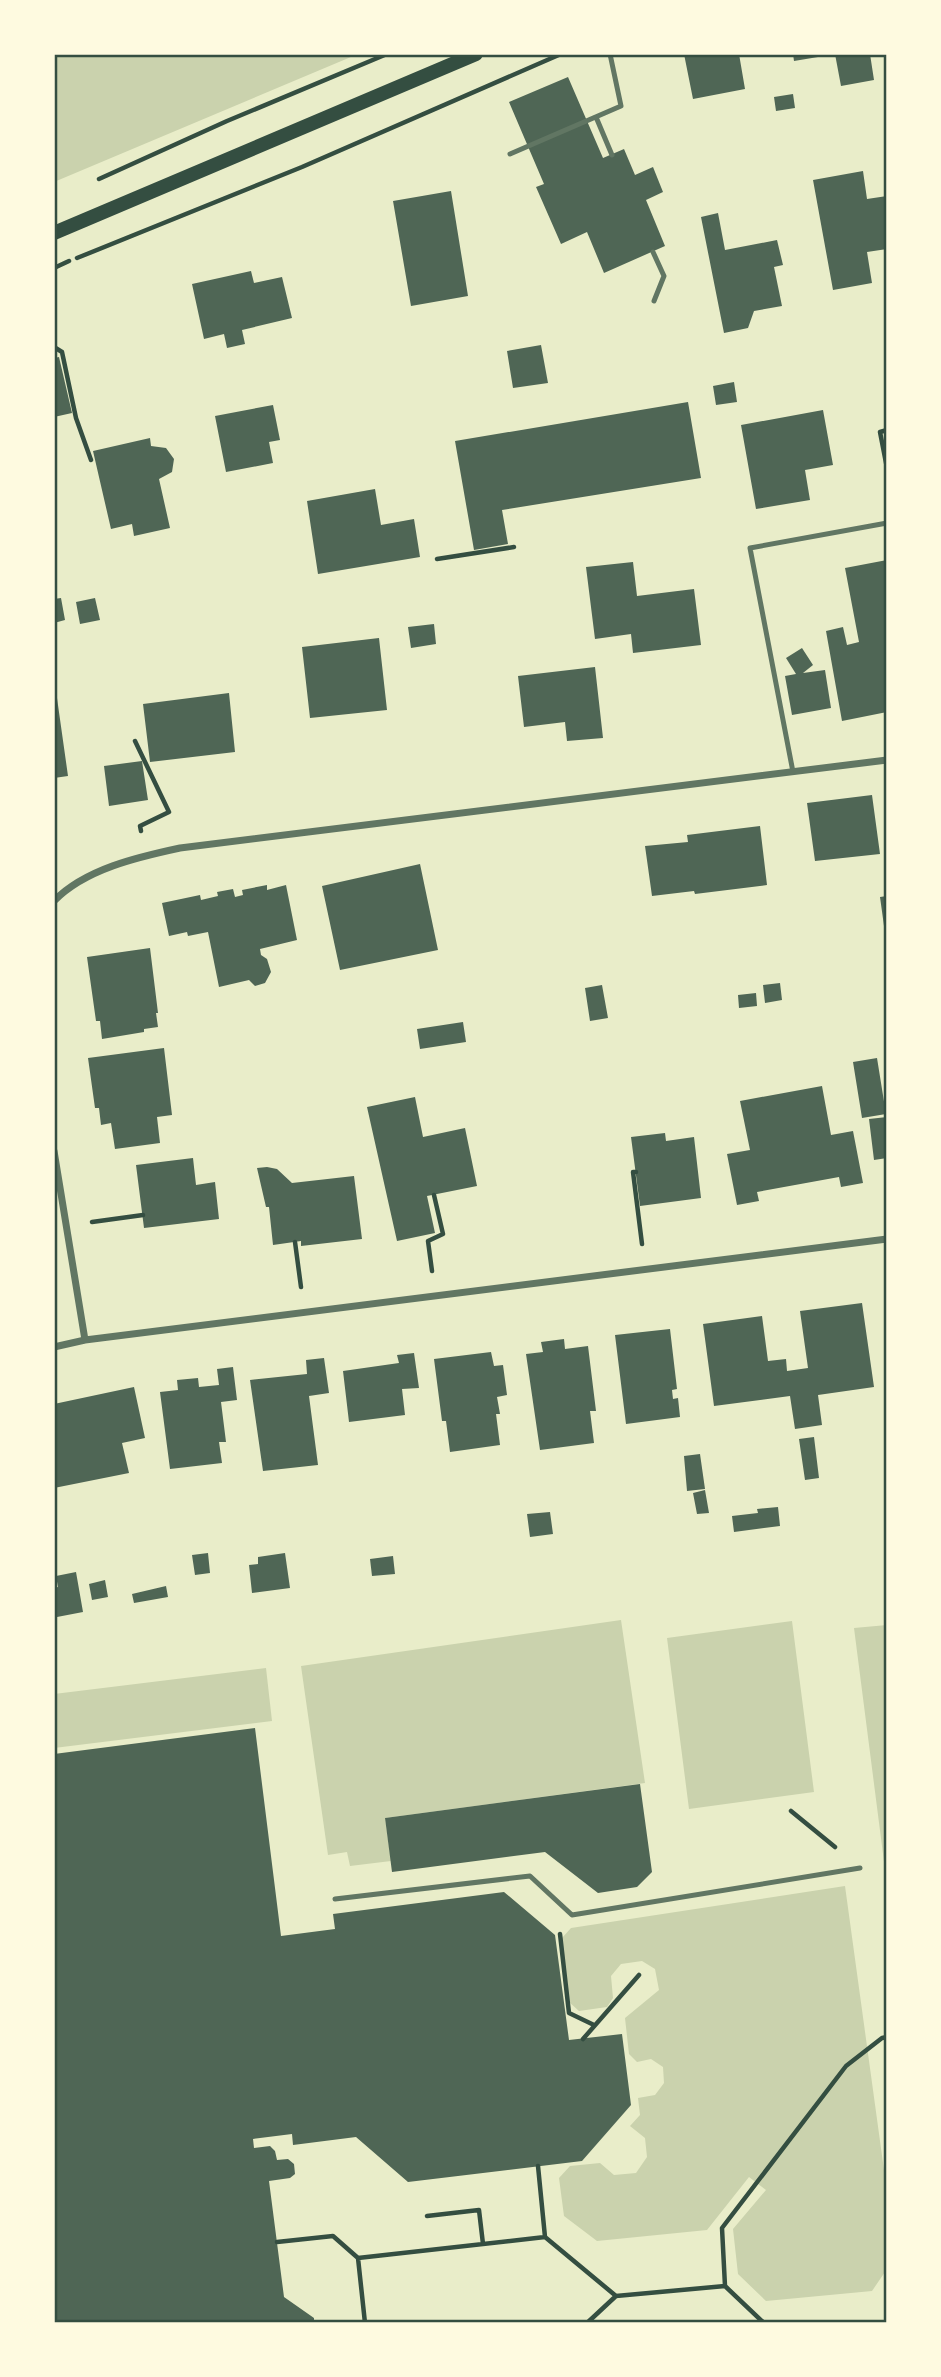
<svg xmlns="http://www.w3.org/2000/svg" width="941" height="2377" font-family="'IBM Plex Sans',sans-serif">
<rect width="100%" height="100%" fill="#e9edc9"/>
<path fill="#cad2ad" d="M 54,54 L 358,54 L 54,182 Z
M 621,1620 L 645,1783 L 385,1818 L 391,1861 L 350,1866 L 347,1852 L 328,1855 L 301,1666 Z
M 792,1621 L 814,1792 L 689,1809 L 667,1638 Z
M 887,1625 L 887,1885 L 854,1628 Z
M 266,1668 L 272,1721 L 54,1748 L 54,1694 Z
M 845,1886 L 887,2192 L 887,2269 L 872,2291 L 766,2301 L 738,2274 L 733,2229 L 766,2190 L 749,2177 L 707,2230 L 597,2241 L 564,2216 L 559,2178 L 570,2166 L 600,2163 L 614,2175 L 636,2173 L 647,2157 L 645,2138 L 630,2126 L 640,2115 L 638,2098 L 655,2095 L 664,2083 L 663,2067 L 651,2059 L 637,2062 L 629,2054 L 625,2018 L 659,1990 L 655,1969 L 642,1961 L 621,1964 L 611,1976 L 613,1998 L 607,2007 L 579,2011 L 569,2002 L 562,1938 L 571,1928 Z"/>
<path fill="#4f6655" d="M 684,54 L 739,54 L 745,89 L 693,99 Z
M 793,54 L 817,54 L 818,57 L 794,61 Z
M 835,54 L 870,54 L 874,80 L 841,86 Z
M 568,77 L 603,158 L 624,149 L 635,175 L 653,167 L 663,192 L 646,200 L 665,246 L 604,273 L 587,232 L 561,244 L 536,187 L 544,184 L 509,102 Z
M 793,94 L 795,108 L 776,111 L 774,97 Z
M 863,171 L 867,199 L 887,196 L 887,249 L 867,252 L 872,283 L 833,290 L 813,180 Z
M 451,191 L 468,296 L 411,306 L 393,201 Z
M 718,213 L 725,250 L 777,240 L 783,265 L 774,267 L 782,306 L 754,311 L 748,328 L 724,333 L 701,217 Z
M 251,271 L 254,283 L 282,277 L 292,318 L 242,330 L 245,344 L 227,348 L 224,334 L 204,339 L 192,284 Z
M 541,345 L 548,383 L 513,388 L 507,351 Z
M 59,357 L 72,413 L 54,417 L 54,358 Z
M 734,382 L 737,402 L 716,405 L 713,386 Z
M 688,402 L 701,478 L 502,510 L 508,544 L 474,550 L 455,441 Z
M 273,405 L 280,440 L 269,442 L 273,463 L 226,472 L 215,416 Z
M 823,410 L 833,465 L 805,470 L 810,500 L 756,509 L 741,425 Z
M 150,438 L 151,446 L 166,448 L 174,459 L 172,472 L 159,479 L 170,528 L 134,536 L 132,524 L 111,529 L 93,451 Z
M 375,489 L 381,525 L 414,519 L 420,557 L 318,574 L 307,501 Z
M 887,560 L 887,712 L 842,721 L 826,631 L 843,627 L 847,645 L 859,642 L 845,568 Z
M 633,562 L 637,596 L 694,589 L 701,645 L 633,653 L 631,634 L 595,639 L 586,567 Z
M 61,598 L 65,620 L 54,623 L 54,599 Z
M 95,598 L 100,620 L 80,624 L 76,602 Z
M 434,624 L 436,644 L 411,648 L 408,627 Z
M 379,638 L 387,710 L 310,718 L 302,647 Z
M 802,648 L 813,665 L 803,673 L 825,670 L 831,708 L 792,715 L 785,676 L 796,674 L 786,658 Z
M 595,667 L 603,738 L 567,741 L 565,722 L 524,727 L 518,676 Z
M 229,693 L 235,752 L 150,762 L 143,704 Z
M 54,698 L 57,698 L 68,776 L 54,778 Z
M 142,761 L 148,800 L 109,806 L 104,766 Z
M 872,795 L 880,854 L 815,861 L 807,803 Z
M 760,826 L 767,885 L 695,894 L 694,891 L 652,896 L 645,846 L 688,842 L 687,835 Z
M 420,864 L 438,950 L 340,970 L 322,886 Z
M 267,885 L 267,890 L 286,885 L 297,940 L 260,949 L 261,955 L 267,959 L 271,972 L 265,983 L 255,986 L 249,980 L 219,987 L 208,932 L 188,936 L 187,932 L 169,936 L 162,903 L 200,895 L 201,900 L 218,896 L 217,892 L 233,889 L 235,897 L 243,895 L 242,890 Z
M 887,896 L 887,926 L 884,926 L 880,897 Z
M 150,948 L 158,1013 L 156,1013 L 158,1027 L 144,1029 L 144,1032 L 102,1039 L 100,1021 L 96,1021 L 87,957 Z
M 780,983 L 782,1000 L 765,1003 L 763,985 Z
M 602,985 L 608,1018 L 590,1021 L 585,988 Z
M 756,993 L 757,1006 L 739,1008 L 738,995 Z
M 463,1022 L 466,1042 L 420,1049 L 417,1029 Z
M 164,1048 L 172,1115 L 157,1117 L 160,1143 L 115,1149 L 111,1123 L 101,1125 L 99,1108 L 95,1108 L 88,1058 Z
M 877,1058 L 886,1114 L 862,1118 L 853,1062 Z
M 822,1086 L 831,1135 L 853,1131 L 863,1183 L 841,1187 L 839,1177 L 757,1192 L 759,1201 L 737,1205 L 727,1154 L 750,1150 L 740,1101 Z
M 415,1097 L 423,1137 L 465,1128 L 477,1186 L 427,1196 L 435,1233 L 397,1241 L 367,1107 Z
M 887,1117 L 887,1158 L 874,1160 L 869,1119 Z
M 665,1133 L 666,1141 L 694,1137 L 701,1198 L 640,1206 L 631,1137 Z
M 193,1158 L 196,1185 L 215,1182 L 219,1219 L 144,1228 L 136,1165 Z
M 267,1167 L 277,1169 L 292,1183 L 354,1176 L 362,1239 L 301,1246 L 301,1241 L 273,1245 L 269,1207 L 266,1207 L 257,1168 Z
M 862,1303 L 874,1387 L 818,1395 L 822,1425 L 795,1429 L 790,1396 L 714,1406 L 703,1324 L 762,1316 L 768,1361 L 786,1359 L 787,1371 L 808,1368 L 800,1311 Z
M 670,1329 L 677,1389 L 672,1390 L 673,1399 L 678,1398 L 680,1417 L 626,1424 L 615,1335 Z
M 564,1339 L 565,1349 L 588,1346 L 596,1411 L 590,1411 L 594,1443 L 540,1450 L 526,1354 L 543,1352 L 541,1342 Z
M 491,1352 L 494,1366 L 503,1365 L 507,1395 L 497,1397 L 500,1414 L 496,1414 L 500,1445 L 450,1452 L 446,1421 L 442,1421 L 434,1359 Z
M 414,1353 L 419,1388 L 402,1389 L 405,1415 L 349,1422 L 343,1371 L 399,1363 L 397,1355 Z
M 324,1358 L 329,1393 L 309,1396 L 318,1465 L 263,1471 L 250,1380 L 307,1374 L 306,1360 Z
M 233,1367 L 237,1400 L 221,1402 L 226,1442 L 219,1442 L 222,1463 L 170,1469 L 160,1392 L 178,1390 L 177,1380 L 198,1378 L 199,1387 L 219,1385 L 217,1369 Z
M 134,1387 L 145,1438 L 122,1443 L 129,1473 L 54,1488 L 54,1404 Z
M 814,1437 L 819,1478 L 805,1480 L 799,1439 Z
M 700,1454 L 705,1489 L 687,1491 L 684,1456 Z
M 705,1490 L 709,1513 L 697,1514 L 693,1493 Z
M 778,1507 L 780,1526 L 734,1532 L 732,1516 L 758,1513 L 757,1509 Z
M 550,1512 L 553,1534 L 530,1537 L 527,1514 Z
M 208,1553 L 210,1573 L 195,1575 L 192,1555 Z
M 285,1553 L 290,1588 L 252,1593 L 249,1565 L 258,1564 L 258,1557 Z
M 393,1556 L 395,1574 L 372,1576 L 370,1559 Z
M 76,1572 L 83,1612 L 57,1617 L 54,1615 L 54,1588 L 58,1587 L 56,1576 Z
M 105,1580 L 108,1597 L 92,1600 L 89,1584 Z
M 166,1586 L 168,1597 L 134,1603 L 132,1594 Z
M 255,1728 L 281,1936 L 335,1929 L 333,1914 L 504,1892 L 555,1935 L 569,2040 L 622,2034 L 631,2105 L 582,2161 L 408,2182 L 356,2137 L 293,2145 L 292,2134 L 253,2139 L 254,2148 L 270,2146 L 275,2151 L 277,2160 L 288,2159 L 294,2164 L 295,2174 L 290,2178 L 269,2181 L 284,2297 L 314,2318 L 314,2323 L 54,2323 L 54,1754 Z
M 640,1784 L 652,1872 L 637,1887 L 598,1893 L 545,1852 L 392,1872 L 385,1818 Z"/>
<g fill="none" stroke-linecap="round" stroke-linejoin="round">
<path stroke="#344e41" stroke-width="4.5" d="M 99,179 L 227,121 L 387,54
M 77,258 L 302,167 L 561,54
M 54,268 L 69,261
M 54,347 L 62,352 L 76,418 L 91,460
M 887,430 L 880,432 L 887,468
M 437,559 L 514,547
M 135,741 L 169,812 L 140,826 L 141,831
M 636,1172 L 633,1172 L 642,1244
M 92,1222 L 143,1215
M 295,1242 L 301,1287
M 432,1271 L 428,1241 L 443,1234 L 434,1195
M 791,1811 L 835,1847
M 560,1934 L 569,2013 L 594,2025
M 583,2039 L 639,1975
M 538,2166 L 545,2237 L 616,2296
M 427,2216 L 479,2210 L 483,2244
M 277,2242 L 333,2236 L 358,2258 L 545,2237
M 358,2258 L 365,2323
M 725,2286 L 722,2228 L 846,2066 L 882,2038 L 887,2037
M 587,2323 L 616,2296 L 725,2286 L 764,2323"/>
<path stroke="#617663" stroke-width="5" d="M 596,117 L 612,155
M 510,154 L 621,106 L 610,54
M 653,252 L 664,276 L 654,301
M 793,772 L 750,548 L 887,523
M 335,1899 L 530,1876 L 572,1915 L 860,1868"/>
<path stroke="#617663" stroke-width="7" d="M 54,901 C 85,869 138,857 180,848 L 887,760
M 54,1151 L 85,1340
M 54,1347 L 85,1340 L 887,1239"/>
<path stroke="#344e41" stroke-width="14" d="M 54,233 L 476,54"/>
</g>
<rect width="941" height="2377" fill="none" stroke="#fefae0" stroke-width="112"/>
<rect x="56" y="56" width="829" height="2265" fill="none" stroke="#344e41" stroke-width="2.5"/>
</svg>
